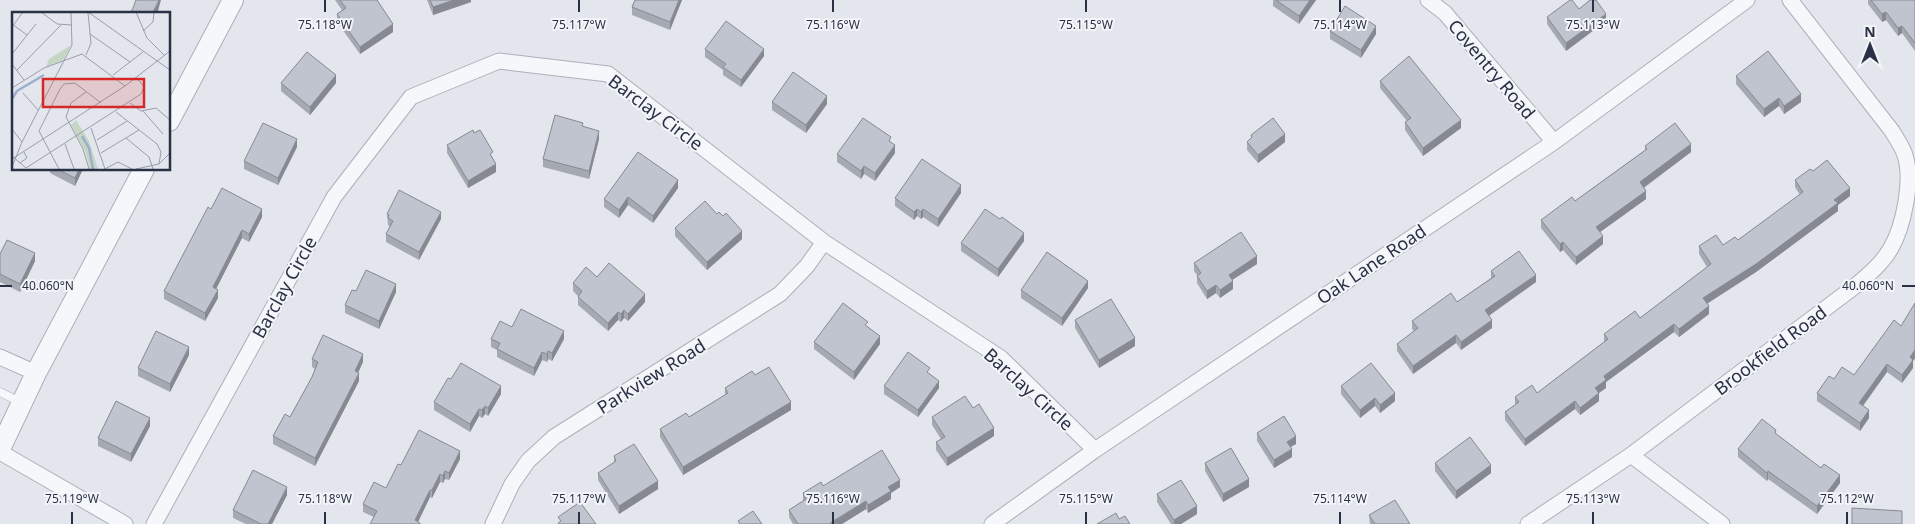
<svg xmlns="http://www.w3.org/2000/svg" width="1915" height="524" font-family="'Noto Sans',sans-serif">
<rect width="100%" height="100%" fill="#e3e6ec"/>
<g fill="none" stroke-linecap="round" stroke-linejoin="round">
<defs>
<path id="service" d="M 0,392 L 22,403"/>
<path id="minor" d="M 1428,0 L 1445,13 L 1554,142
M 0,357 L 36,373
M 0,452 L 125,524
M 1631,455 L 1722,524
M 154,524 L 334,197 L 411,97 L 499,61 L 608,74 L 824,242 L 1001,358 L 1095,450
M 493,524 L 512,484 L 528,461 L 554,437 L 780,294 L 807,266 L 824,242
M 992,524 L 1095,450 L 1554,142 L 1747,0
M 1528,524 L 1631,455 L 1854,287 C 1867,276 1882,264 1891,248 C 1904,225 1913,180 1905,155 C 1902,146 1896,138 1892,131 L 1790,0"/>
<path id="tertiary" d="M 169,121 L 233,0
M 0,449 L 36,373 L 144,169"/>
</defs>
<use href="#service" stroke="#abb0ba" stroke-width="9"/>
<use href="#minor" stroke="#abb0ba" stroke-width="17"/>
<use href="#tertiary" stroke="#abb0ba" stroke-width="22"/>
<use href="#service" stroke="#f6f7fa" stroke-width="8"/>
<use href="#minor" stroke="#f6f7fa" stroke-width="15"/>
<use href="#tertiary" stroke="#f6f7fa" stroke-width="20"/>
</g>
<path fill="#a5a9b2" d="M 335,0 L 377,0 L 393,32 L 360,54 L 337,22 L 337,14 L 342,10 Z
M 427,0 L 471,0 L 471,2 L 433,15 Z
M 635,0 L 682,0 L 670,30 L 632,15 L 632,7 Z
M 1273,0 L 1316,0 L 1299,24 L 1273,6 Z
M 1868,0 L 1915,0 L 1915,51 L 1902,33 L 1898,36 L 1886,20 L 1882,22 L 1868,4 Z
M 1579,9 L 1606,21 L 1566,51 L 1547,24 L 1547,17 Z
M 1330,31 L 1376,34 L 1361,58 L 1330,39 Z
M 705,49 L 764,56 L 741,87 L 723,75 L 723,70 L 705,57 Z
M 1736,76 L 1801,102 L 1784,114 L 1779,106 L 1764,117 L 1736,84 Z
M 1380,81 L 1461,128 L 1423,156 L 1405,130 L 1405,122 L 1407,121 L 1380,88 Z
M 281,83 L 336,83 L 310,115 L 281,91 Z
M 772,102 L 827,104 L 806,133 L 772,110 Z
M 474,133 L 493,158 L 496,172 L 468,188 L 447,153 L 447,145 Z
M 1251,135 L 1285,142 L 1258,163 L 1247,150 L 1247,142 L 1251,139 Z
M 599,139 L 589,179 L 543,167 L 543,159 Z
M 891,143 L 895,153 L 875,181 L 864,174 L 861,179 L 837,162 L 837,154 Z
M 1645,146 L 1691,152 L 1644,188 L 1646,199 L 1600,232 L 1603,244 L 1576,265 L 1563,250 L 1560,252 L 1541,228 L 1541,220 L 1575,201 L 1645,150 Z
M 297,147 L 278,185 L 244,169 L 244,161 Z
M 50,169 L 83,169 L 75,186 L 50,173 Z
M 1813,171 L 1850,196 L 1838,205 L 1838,211 L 1756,272 L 1707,304 L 1709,314 L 1679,337 L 1674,332 L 1606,382 L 1606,388 L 1599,393 L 1599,401 L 1580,415 L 1575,409 L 1525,446 L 1505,420 L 1505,412 L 1515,405 L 1515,397 L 1537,393 L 1604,342 L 1604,334 L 1640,318 L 1707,267 L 1699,254 L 1699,246 L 1723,245 L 1738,240 L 1800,195 L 1795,187 L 1795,180 Z
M 678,188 L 653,223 L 628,205 L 619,218 L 604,207 L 604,199 Z
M 961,193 L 938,227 L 923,217 L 921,219 L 917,216 L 914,220 L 895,206 L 895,198 Z
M 211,209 L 262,217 L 249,242 L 242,238 L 216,289 L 218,298 L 205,321 L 164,299 L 164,291 Z
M 387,214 L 441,219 L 419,260 L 386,242 L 386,234 L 390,227 L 388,225 Z
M 717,214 L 742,239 L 707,270 L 675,236 L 675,228 Z
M 1024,241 L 998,277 L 961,251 L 961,243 Z
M 0,254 L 35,261 L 20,292 L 0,282 Z
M 1194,263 L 1257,264 L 1232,280 L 1233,289 L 1220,298 L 1216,293 L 1207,299 L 1197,283 L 1197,275 L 1194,271 Z
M 1491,271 L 1536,282 L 1489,316 L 1492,328 L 1461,350 L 1456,343 L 1413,374 L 1397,351 L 1397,344 L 1414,331 L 1412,329 L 1412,321 L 1457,302 L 1491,278 Z
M 597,277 L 645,302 L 628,321 L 624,318 L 621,322 L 618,320 L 608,331 L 578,305 L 578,296 L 573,291 L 573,283 Z
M 1088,288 L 1062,326 L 1021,298 L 1021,290 Z
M 356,291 L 396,292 L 379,329 L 345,313 L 345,305 Z
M 1915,303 L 1915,358 L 1913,361 L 1913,368 L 1902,383 L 1887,372 L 1863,406 L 1869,418 L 1860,431 L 1817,401 L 1817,393 L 1834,379 L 1854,375 L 1901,326 Z
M 1075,320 L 1135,346 L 1099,368 L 1075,328 Z
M 512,327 L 564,339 L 552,361 L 548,359 L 547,362 L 542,360 L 534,376 L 497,357 L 497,350 L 491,347 L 491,339 Z
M 868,327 L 880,344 L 854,380 L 814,349 L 814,342 Z
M 189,355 L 170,392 L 138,376 L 138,368 Z
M 312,359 L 363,362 L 358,373 L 359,381 L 315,466 L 273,444 L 273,436 L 290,417 L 312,377 L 315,369 L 312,367 Z
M 755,375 L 791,410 L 683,475 L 660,437 L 660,429 L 689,417 L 725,395 L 725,388 Z
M 451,379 L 501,394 L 488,416 L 485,414 L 482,418 L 479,416 L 470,432 L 434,410 L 434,402 Z
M 884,386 L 939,388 L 918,417 L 884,394 Z
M 1341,386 L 1395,401 L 1380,413 L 1375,406 L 1360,418 L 1341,394 Z
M 973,408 L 994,436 L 947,466 L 936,450 L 936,442 L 941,439 L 932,425 L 932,417 Z
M 150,426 L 131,462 L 98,446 L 98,438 Z
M 1257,433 L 1296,444 L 1290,447 L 1292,457 L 1274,468 L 1257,441 Z
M 1776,434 L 1840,483 L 1817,514 L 1768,479 L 1767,481 L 1738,457 L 1738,449 Z
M 614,456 L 658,489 L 619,514 L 598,480 L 598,473 L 614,463 Z
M 460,459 L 449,480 L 445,479 L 443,483 L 440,482 L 432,498 L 430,497 L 418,522 L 420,524 L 374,517 L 363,512 L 363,504 L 386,488 L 401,465 Z
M 1205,463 L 1249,487 L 1223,502 L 1205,471 Z
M 1435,463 L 1491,473 L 1456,499 L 1435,471 Z
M 823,486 L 900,487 L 891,493 L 891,499 L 868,513 L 866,509 L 842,524 L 793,524 L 789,517 L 789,510 L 803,501 L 803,493 Z
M 1157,494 L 1197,514 L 1181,524 L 1171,524 L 1157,502 Z
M 287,495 L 272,524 L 246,524 L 233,518 L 233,510 Z
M 1369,515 L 1410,524 L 1370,524 Z"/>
<path fill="#868991" d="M 159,0 L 161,0 L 158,11 L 156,14 L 152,14 Z
M 454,0 L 471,0 L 471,2 L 433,15 L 433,7 Z
M 679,0 L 682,0 L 670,30 L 670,22 Z
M 1310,0 L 1316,0 L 1299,24 L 1299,16 Z
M 1886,12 L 1886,20 L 1882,22 L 1882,14 Z
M 1606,14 L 1606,21 L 1566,51 L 1566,43 Z
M 393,24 L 393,32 L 360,54 L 360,47 Z
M 1376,26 L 1376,34 L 1361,58 L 1361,50 Z
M 1902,26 L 1902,33 L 1898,36 L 1898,28 Z
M 764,49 L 764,56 L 741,87 L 741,80 Z
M 336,75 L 336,83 L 310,115 L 310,107 Z
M 1801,94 L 1801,102 L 1784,114 L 1784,106 Z
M 827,96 L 827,104 L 806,133 L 806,125 Z
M 1779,98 L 1779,106 L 1764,117 L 1764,109 Z
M 1461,120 L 1461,128 L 1423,156 L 1423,148 Z
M 599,131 L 599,139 L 589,179 L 589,171 Z
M 1285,134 L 1285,142 L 1258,163 L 1258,155 Z
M 297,139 L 297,147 L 278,185 L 278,178 Z
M 1691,144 L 1691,152 L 1640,190 L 1640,182 Z
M 895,145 L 895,153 L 875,181 L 875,173 Z
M 496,164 L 496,172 L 468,188 L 468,181 Z
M 864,166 L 864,174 L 861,179 L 861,171 Z
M 79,169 L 83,169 L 75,186 L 75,178 Z
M 678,180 L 678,188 L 653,223 L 653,216 Z
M 961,185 L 961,193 L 938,227 L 938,219 Z
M 1850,188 L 1850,196 L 1838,205 L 1838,211 L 1756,272 L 1703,306 L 1703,298 Z
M 1646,191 L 1646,199 L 1596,235 L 1596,227 Z
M 628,197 L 628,205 L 619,218 L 619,210 Z
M 262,209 L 262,217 L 249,242 L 249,234 Z
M 917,209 L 917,216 L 914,220 L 914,212 Z
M 923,209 L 923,217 L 921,219 L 921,212 Z
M 441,212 L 441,219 L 419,260 L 419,252 Z
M 242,230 L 242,238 L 213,295 L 213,287 Z
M 742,231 L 742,239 L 707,270 L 707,262 Z
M 1024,233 L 1024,241 L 998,277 L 998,269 Z
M 1603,236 L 1603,244 L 1576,265 L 1576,257 Z
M 1563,242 L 1563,250 L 1560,252 L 1560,244 Z
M 35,253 L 35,261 L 20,292 L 20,284 Z
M 1257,256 L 1257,264 L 1229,282 L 1229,275 Z
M 1536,275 L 1536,282 L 1485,318 L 1485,310 Z
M 1088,281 L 1088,288 L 1062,326 L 1062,318 Z
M 1233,281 L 1233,289 L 1220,298 L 1220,290 Z
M 396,284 L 396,292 L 379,329 L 379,321 Z
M 1216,285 L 1216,293 L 1207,299 L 1207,291 Z
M 218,290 L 218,298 L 205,321 L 205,313 Z
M 645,294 L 645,302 L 628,321 L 628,314 Z
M 1709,306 L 1709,314 L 1679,337 L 1679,329 Z
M 624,310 L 624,318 L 621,322 L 621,314 Z
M 618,312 L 618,320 L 608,331 L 608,323 Z
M 1492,320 L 1492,328 L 1461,350 L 1461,342 Z
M 1674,324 L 1674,332 L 1606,382 L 1606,388 L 1599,393 L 1599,401 L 1580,415 L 1580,408 L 1604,376 Z
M 564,331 L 564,339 L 552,361 L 552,353 Z
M 1456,335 L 1456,343 L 1413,374 L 1413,366 Z
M 880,336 L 880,344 L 854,380 L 854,372 Z
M 1135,338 L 1135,346 L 1099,368 L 1099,360 Z
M 189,347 L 189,355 L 170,392 L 170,384 Z
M 1915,350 L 1915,358 L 1913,361 L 1913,368 L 1902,383 L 1902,375 L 1910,357 Z
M 548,351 L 548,359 L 547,362 L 547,354 Z
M 542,352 L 542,360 L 534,376 L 534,368 Z
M 363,354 L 363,362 L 355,379 L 355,371 Z
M 1887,364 L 1887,372 L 1859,411 L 1859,403 Z
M 359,373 L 359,381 L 315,466 L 315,458 Z
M 939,381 L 939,388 L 918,417 L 918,410 Z
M 501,386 L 501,394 L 488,416 L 488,408 Z
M 1395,393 L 1395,401 L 1380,413 L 1380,405 Z
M 1375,398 L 1375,406 L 1360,418 L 1360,410 Z
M 1575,401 L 1575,409 L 1525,446 L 1525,439 Z
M 791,402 L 791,410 L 683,475 L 683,467 Z
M 485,406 L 485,414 L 482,418 L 482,410 Z
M 479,409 L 479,416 L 470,432 L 470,424 Z
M 1869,410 L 1869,418 L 1860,431 L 1860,423 Z
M 150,418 L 150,426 L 131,462 L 131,454 Z
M 994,428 L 994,436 L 947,466 L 947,458 Z
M 1296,436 L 1296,444 L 1287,449 L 1287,442 Z
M 1292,449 L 1292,457 L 1274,468 L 1274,460 Z
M 460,451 L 460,459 L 449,480 L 449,473 Z
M 1491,465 L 1491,473 L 1456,499 L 1456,491 Z
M 445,471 L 445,479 L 443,483 L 443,476 Z
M 1768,471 L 1768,479 L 1767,481 L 1767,473 Z
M 440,474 L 440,482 L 432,498 L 432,490 Z
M 1840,475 L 1840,483 L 1817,514 L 1817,506 Z
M 1249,479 L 1249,487 L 1223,502 L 1223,494 Z
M 900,480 L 900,487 L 891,493 L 891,499 L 868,513 L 868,505 L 888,487 Z
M 658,481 L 658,489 L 619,514 L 619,506 Z
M 287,487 L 287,495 L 272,524 L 268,524 Z
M 430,490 L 430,497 L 417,524 L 415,520 Z
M 866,501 L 866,509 L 842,524 L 830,524 Z
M 1197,506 L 1197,514 L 1181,524 L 1174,524 L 1174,520 Z"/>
<path fill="#c0c4cf" stroke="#868991" d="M 136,0 L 159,0 L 152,14 L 130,14 L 133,8 Z
M 340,0 L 377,0 L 393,24 L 360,47 L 337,14 L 346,8 Z
M 430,0 L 454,0 L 433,7 Z
M 635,0 L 679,0 L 670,22 L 632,7 Z
M 1276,0 L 1310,0 L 1299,16 Z
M 1570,0 L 1572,0 L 1579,9 L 1590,0 L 1596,0 L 1606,14 L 1566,43 L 1547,17 Z
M 1871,0 L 1915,0 L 1915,43 L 1902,26 L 1898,28 L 1886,12 L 1882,14 Z
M 1345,6 L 1376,26 L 1361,50 L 1330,31 Z
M 726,21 L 764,49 L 741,80 L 723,67 L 726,64 L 705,49 Z
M 1768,51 L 1801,94 L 1784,106 L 1779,98 L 1764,109 L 1736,76 Z
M 307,52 L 336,75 L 310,107 L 281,83 Z
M 1409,56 L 1461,120 L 1423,148 L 1405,122 L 1411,118 L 1380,81 Z
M 793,72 L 827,96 L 806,125 L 772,102 Z
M 555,115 L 583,123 L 582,126 L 599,131 L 589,171 L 543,159 Z
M 863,118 L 891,137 L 889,141 L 895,145 L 875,173 L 864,166 L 861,171 L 837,154 Z
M 1273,118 L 1285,134 L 1258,155 L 1247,142 L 1252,137 L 1251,135 Z
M 263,123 L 297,139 L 278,178 L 244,161 Z
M 1675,123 L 1691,144 L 1640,182 L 1646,191 L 1596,227 L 1603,236 L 1576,257 L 1563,242 L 1560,244 L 1541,220 L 1572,197 L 1575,201 L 1647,149 L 1645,146 Z
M 473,130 L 474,133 L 480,130 L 493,152 L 490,154 L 496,164 L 468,181 L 447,145 Z
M 638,152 L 678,180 L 653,216 L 628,197 L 619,210 L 604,199 Z
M 922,159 L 961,185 L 938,219 L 923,209 L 921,212 L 917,209 L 914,212 L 895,198 Z
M 1827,160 L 1850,188 L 1834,200 L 1838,203 L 1756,264 L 1703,298 L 1709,306 L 1679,329 L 1674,324 L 1604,376 L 1606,380 L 1595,388 L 1599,393 L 1580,408 L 1575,401 L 1525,439 L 1505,412 L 1519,402 L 1515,397 L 1532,385 L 1537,393 L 1608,339 L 1604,334 L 1635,311 L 1640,318 L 1711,264 L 1699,246 L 1716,235 L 1723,245 L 1735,237 L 1738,240 L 1803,192 L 1795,180 L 1810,169 L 1813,171 Z
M 57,169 L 79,169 L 75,178 Z
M 222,188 L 262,209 L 249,234 L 242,230 L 213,287 L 218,290 L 205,313 L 164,291 L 208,207 L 211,209 Z
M 399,190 L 441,212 L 419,252 L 386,234 L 393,221 L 388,218 L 389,215 L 387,214 Z
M 705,201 L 717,214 L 719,212 L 723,216 L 726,213 L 742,231 L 707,262 L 675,228 Z
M 985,209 L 1000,219 L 1002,217 L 1024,233 L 998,269 L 961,243 Z
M 1241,232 L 1257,256 L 1229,275 L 1233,281 L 1220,290 L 1216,285 L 1207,291 L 1197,276 L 1201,273 L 1194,263 Z
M 7,240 L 35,253 L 20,284 L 0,274 L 0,254 Z
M 1519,251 L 1536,275 L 1485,310 L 1492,320 L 1461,342 L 1456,335 L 1413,366 L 1397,344 L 1418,328 L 1412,321 L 1451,293 L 1457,302 L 1495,276 L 1491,271 Z
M 1047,252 L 1088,281 L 1062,318 L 1021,290 Z
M 609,263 L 645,294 L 628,314 L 624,310 L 621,314 L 618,312 L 608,323 L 578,297 L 582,291 L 573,283 L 586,267 L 597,277 Z
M 366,270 L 396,284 L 379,321 L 345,305 L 352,290 L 356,291 Z
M 1111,299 L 1135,338 L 1099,360 L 1075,320 Z
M 843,303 L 868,322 L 865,325 L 880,336 L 854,372 L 814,342 Z
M 1915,303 L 1915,350 L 1910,357 L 1913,360 L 1902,375 L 1887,364 L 1859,403 L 1869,410 L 1860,423 L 1817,393 L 1829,376 L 1834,379 L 1842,367 L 1854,375 L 1894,320 L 1901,326 Z
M 521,309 L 564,331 L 552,353 L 548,351 L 547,354 L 542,352 L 534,368 L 497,349 L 500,343 L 491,339 L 500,321 L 512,327 Z
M 156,331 L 189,347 L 170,384 L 138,368 Z
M 323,335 L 363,354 L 355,371 L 359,373 L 315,458 L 273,436 L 285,414 L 290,417 L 312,377 L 318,362 L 312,359 Z
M 908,352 L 930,368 L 927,372 L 939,381 L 918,410 L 884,386 Z
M 461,363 L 501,386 L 488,408 L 485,406 L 482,410 L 479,409 L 470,424 L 434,402 L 448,378 L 451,379 Z
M 1371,363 L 1395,393 L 1380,405 L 1375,398 L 1360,410 L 1341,386 Z
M 769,367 L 791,402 L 683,467 L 660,429 L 686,413 L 689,417 L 728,393 L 725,388 L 752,371 L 755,375 Z
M 965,396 L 973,408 L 979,404 L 994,428 L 947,458 L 936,442 L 945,437 L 932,417 Z
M 116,401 L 150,418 L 131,454 L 98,438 Z
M 1284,416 L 1296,436 L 1287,442 L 1292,449 L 1274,460 L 1257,433 Z
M 1762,419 L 1776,430 L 1775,433 L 1821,468 L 1824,464 L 1840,475 L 1817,506 L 1768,471 L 1767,473 L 1738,449 Z
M 419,430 L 460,451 L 449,473 L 445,471 L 443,476 L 440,474 L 432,490 L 430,490 L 415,520 L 420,523 L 420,524 L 370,524 L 377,511 L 363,504 L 374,482 L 386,488 L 398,464 L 401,465 Z
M 1470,437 L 1491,465 L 1456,491 L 1435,463 Z
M 634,444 L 658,481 L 619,506 L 598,473 L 616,461 L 614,456 Z
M 1231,448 L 1249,479 L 1223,494 L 1205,463 Z
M 882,450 L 900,480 L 888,487 L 891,491 L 868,505 L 866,501 L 830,523 L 831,524 L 798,524 L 789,510 L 806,499 L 803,493 L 821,482 L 823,486 Z
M 253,470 L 287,487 L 268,524 L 261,524 L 233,510 Z
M 1181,480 L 1197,506 L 1174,520 L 1157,494 Z
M 1395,500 L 1410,524 L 1375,524 L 1369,515 Z
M 580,502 L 596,524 L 559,524 L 558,523 L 561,521 L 558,517 Z
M 1852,508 L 1902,511 L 1902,524 L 1852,524 Z
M 753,511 L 762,524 L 740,524 L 738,521 Z
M 1116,513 L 1119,519 L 1125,516 L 1130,524 L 1097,524 Z"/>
<path fill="none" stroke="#293146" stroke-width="2" d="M 325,0 L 325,12M 579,0 L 579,12M 833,0 L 833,12M 1086,0 L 1086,12M 1340,0 L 1340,12M 1593,0 L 1593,12M 0,286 L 12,286M 1902,286 L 1915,286M 72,512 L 72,524M 325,512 L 325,524M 579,512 L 579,524M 833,512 L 833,524M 1086,512 L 1086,524M 1340,512 L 1340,524M 1593,512 L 1593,524M 1847,512 L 1847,524"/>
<g text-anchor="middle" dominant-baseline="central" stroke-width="4" stroke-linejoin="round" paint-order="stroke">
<g font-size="18" fill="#293146" stroke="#f3f5f9">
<text transform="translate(1492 69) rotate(50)">Coventry Road</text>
<text transform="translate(656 112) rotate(37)">Barclay Circle</text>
<text transform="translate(1371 264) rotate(-34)">Oak Lane Road</text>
<text transform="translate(284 287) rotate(-61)">Barclay Circle</text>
<text transform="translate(1770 350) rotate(-37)">Brookfield Road</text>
<text transform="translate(651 376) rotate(-32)">Parkview Road</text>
<text transform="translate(1029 389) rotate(42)">Barclay Circle</text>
</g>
</g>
<g transform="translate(12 12)">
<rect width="158" height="158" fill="#e3e6ec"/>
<path d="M 59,33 L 51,48 L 34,55 L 37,47 ZM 64,108 L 77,129 L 86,157 L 78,157 L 73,139 L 59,113 Z" fill="#c6d6c4"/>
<path fill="none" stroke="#9cafce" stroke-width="2.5" d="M 0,87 L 5,79 L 32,63M 70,124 L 77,136 L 81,157"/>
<path fill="none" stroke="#999eaa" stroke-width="1" d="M 29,0 L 45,12 L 60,13M 76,0 L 158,58M 124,0 L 135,26 L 152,43M 0,12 L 15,23M 0,15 L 11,0M 131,19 L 141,10 L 142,0M 78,22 L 118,50M 0,42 L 24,12M 74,43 L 79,31 L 76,1M 0,52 L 12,68M 5,58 L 49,13M 101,63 L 131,40M 0,76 L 32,56 L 70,42 L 113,74M 74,80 L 59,91 L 54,105 L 71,137 L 77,157M 11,81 L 26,98M 118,91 L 129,99 L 144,96 L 158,108M 131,99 L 151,122M 104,100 L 145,132 L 149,140 L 147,152M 79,116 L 93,157M 0,117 L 10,130M 114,126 L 137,145 L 141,157M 85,128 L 115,109M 53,132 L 62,157M 89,141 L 127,118M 0,144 L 14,156M 0,147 L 113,74 L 158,39M 8,151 L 15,146 L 12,140M 0,155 L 10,130 L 60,33 L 59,0M 14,156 L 129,82 L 132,75 L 125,66M 47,157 L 27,119 L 48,77 L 52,72 L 63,71 L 89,91M 93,157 L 106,150 L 120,157M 124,157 L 147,152 L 158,141"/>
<path fill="#d62828" fill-opacity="0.15" stroke="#d62828" stroke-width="2.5" d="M 31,67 L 132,67 L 132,95 L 31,95 Z"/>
<rect width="158" height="158" fill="none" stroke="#293146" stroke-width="2.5"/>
</g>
<g font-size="12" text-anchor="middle" fill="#293146" stroke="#f3f5f9" stroke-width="4" stroke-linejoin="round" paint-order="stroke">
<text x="325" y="29">75.118°W</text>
<text x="579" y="29">75.117°W</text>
<text x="833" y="29">75.116°W</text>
<text x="1086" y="29">75.115°W</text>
<text x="1340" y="29">75.114°W</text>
<text x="1593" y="29">75.113°W</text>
<text x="48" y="290">40.060°N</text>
<text x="1868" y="290">40.060°N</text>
<text x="72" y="503">75.119°W</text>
<text x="325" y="503">75.118°W</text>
<text x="579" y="503">75.117°W</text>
<text x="833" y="503">75.116°W</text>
<text x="1086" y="503">75.115°W</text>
<text x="1340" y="503">75.114°W</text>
<text x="1593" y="503">75.113°W</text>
<text x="1847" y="503">75.112°W</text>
</g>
<g transform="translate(1870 45)" stroke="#f3f5f9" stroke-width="4" paint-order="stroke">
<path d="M0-4L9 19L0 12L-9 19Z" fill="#293146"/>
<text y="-8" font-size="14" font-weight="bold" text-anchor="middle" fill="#293146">N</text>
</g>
</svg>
